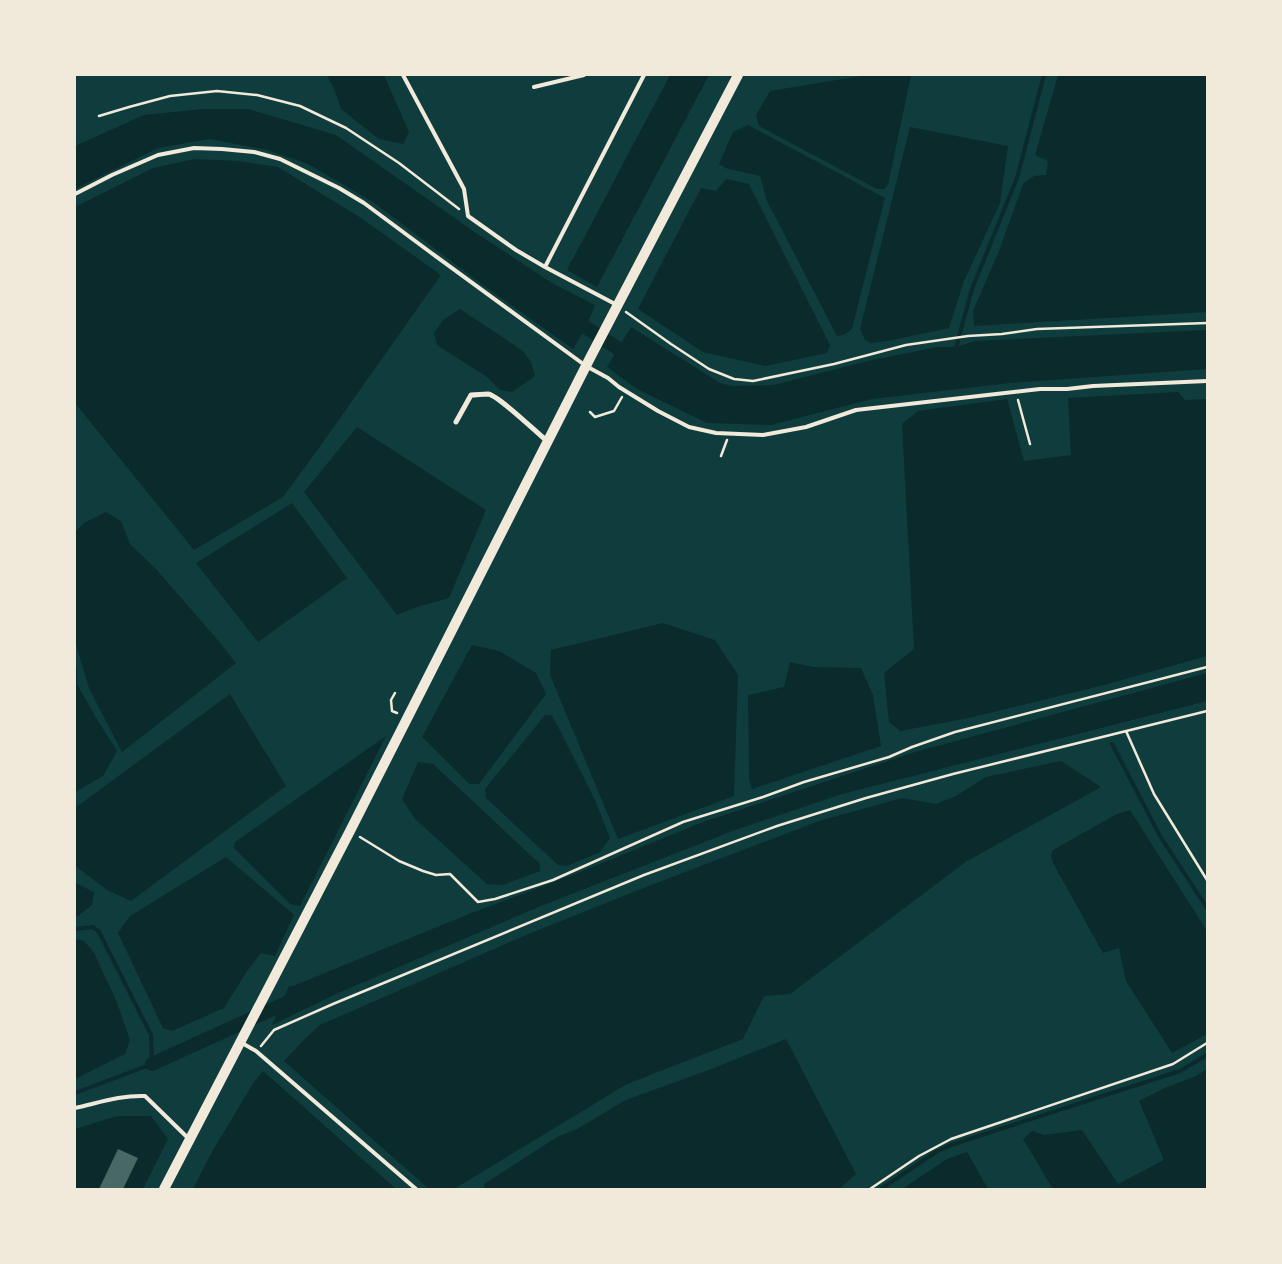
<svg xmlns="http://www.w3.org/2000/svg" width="1282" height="1264" font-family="Georgia,serif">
<rect width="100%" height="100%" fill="#0f3d3e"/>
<path fill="#0a2a2b" d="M 327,75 L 384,75 L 409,132 L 403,144 L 379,139 L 341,109 L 335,91 Z
M 670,75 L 709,75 L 597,287 L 567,270 Z
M 867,75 L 911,75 L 888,185 L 884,189 L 877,189 L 759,126 L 756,115 L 770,91 Z
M 1058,75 L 1207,75 L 1207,312 L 974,326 L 973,311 L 999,251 L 1023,184 L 1034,176 L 1046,175 L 1048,161 L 1035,155 Z
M 203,109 L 248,109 L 336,135 L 476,233 L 552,283 L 595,305 L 586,327 L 573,349 L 483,285 L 373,202 L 308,164 L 267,150 L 210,139 L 158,148 L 75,189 L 75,146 L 144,115 Z
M 748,125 L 885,198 L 852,329 L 844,335 L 837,336 L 767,201 L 760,176 L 725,168 L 719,164 L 733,132 Z
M 910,127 L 1008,146 L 1000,203 L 964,281 L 949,328 L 888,341 L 871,343 L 865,340 L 860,329 Z
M 194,159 L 238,161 L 278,167 L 361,218 L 441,275 L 321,445 L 283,497 L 194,550 L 75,403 L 75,207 L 153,168 Z
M 726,179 L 749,184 L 830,345 L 827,353 L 765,366 L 703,352 L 638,309 L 701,188 L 716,191 Z
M 460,309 L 523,351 L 531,362 L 535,376 L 512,392 L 500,390 L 487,377 L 437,345 L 434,333 L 443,320 Z
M 631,327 L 720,383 L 732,386 L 773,385 L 872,360 L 938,347 L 951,347 L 963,345 L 975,341 L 1207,330 L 1207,369 L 1010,383 L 872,399 L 771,425 L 707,423 L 637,389 L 607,367 Z
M 1178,392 L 1185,400 L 1207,399 L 1207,656 L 1104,685 L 969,718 L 900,731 L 889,722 L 884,673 L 914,649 L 902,424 L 918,411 L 1007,399 L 1024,461 L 1071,455 L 1068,398 Z
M 357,427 L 486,510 L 449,598 L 417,607 L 397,615 L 304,492 Z
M 292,503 L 347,578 L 258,642 L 196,563 Z
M 106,512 L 121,521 L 130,544 L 156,569 L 216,638 L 236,663 L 122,752 L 89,688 L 75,641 L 75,532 L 84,523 Z
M 663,623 L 715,640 L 738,675 L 734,796 L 618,839 L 550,675 L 551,650 Z
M 472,645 L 499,651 L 536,673 L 546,694 L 479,784 L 469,784 L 422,737 Z
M 790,662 L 813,667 L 861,668 L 873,695 L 881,746 L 752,789 L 749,780 L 748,695 L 784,687 Z
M 75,666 L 77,667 L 77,684 L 95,716 L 117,751 L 103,776 L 75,792 Z
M 1207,673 L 1207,701 L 842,794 L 735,830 L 536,908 L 336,994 L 272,1025 L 289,986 L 293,986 L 469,914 L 580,872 L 703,822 L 915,752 Z
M 230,694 L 286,786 L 131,901 L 107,890 L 77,867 L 75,863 L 75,808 Z
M 545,715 L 552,715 L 595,800 L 610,838 L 600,852 L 567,866 L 558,865 L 486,798 L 485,789 Z
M 386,736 L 300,906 L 290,904 L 234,848 L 235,842 Z
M 1061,761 L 1101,787 L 967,861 L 790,994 L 764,996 L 743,1039 L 627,1084 L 454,1189 L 429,1189 L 284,1061 L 303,1041 L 320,1025 L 526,935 L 646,887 L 819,821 L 902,798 L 936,804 L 956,796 L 986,777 Z
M 418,762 L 433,764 L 540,864 L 540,871 L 503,885 L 487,884 L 415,819 L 402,799 Z
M 1130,810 L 1207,931 L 1207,1034 L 1172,1053 L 1126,981 L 1119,948 L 1103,953 L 1053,863 L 1051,855 L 1053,850 L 1117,814 Z
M 226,857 L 294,915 L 275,956 L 261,953 L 247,971 L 224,1008 L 172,1031 L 163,1028 L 118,933 L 130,916 Z
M 75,883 L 94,892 L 92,905 L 78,916 L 75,916 Z
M 76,939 L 84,941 L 94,953 L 116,1000 L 130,1040 L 125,1054 L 75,1079 Z
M 786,1039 L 856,1174 L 839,1189 L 485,1189 L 484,1184 L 557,1137 L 577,1129 L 626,1100 L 714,1068 Z
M 1207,1069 L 1207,1189 L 1053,1189 L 1023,1139 L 1032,1131 L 1044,1135 L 1082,1130 L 1118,1184 L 1164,1160 L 1139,1101 L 1165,1088 L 1196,1076 Z
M 263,1071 L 396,1189 L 193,1189 L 213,1150 L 254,1082 Z
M 117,1116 L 151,1116 L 168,1139 L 143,1189 L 75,1189 L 75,1129 Z
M 967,1152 L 988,1189 L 902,1189 L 947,1159 Z"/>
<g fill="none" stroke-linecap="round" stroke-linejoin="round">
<path stroke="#0a2a2b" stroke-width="4" d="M 956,351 L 958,340 L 972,289 L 1017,178 L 1044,75
M 1112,744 L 1160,836 L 1207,908
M 75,929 L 93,927 L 99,932 L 151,1035 L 152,1064 L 75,1093
M 881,1189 L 936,1152 L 951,1145 L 1180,1071 L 1207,1055"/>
<path stroke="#0a2a2b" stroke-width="14" d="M 570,317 L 634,359
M 152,1064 L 297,998"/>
</g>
<path fill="#486865" d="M 118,1149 L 138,1158 L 123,1189 L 99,1189 Z"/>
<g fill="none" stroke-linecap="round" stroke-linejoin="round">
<path stroke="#f1e9da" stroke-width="2.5" d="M 99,116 L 129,107 L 170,96 L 217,91 L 257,95 L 300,106 L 346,128 L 399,163 L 459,209
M 626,312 L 671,344 L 709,369 L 734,379 L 753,381 L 834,364 L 906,345 L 968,336 L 1002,334 L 1037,329 L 1207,323
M 1018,400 L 1030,444
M 590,412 L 595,417 L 614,411 L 622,397
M 721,456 L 727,440
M 395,693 L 391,700 L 392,711 L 397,713
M 1126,731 L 1154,794 L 1207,880
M 360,837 L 399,861 L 423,871 L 436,875 L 450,874 L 478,902 L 495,899 L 553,880 L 683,822 L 763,797 L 804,782 L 889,757 L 912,747 L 955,732 L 1207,667
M 261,1046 L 274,1030 L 333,1004 L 644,875 L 777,826 L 866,798 L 953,774 L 1207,711
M 870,1189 L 919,1156 L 951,1139 L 1173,1064 L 1207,1043"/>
<path stroke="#f1e9da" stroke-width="4" d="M 403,75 L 464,189 L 468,216 L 516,250 L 545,267 L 617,305
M 534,87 L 584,75
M 75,194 L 112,175 L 158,155 L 194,148 L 222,149 L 254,152 L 280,159 L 339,188 L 364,203 L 430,252 L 586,366 L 608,378 L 619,387 L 658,411 L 689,427 L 716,433 L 763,435 L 806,427 L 856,410 L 1040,389 L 1067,389 L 1093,386 L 1207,381
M 545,267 L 644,75
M 242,1043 L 256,1051 L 416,1189
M 75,1108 C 98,1103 121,1095 145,1096 L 189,1139"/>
<path stroke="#f1e9da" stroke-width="5" d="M 456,422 L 471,395 C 476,395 483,394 488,394 C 498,395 537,433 547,441"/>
<path stroke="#f1e9da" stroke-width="10" d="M 164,1189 L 350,831 L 590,358 L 738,75"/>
</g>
<rect width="1282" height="1264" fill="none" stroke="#f1e9da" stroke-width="152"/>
</svg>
